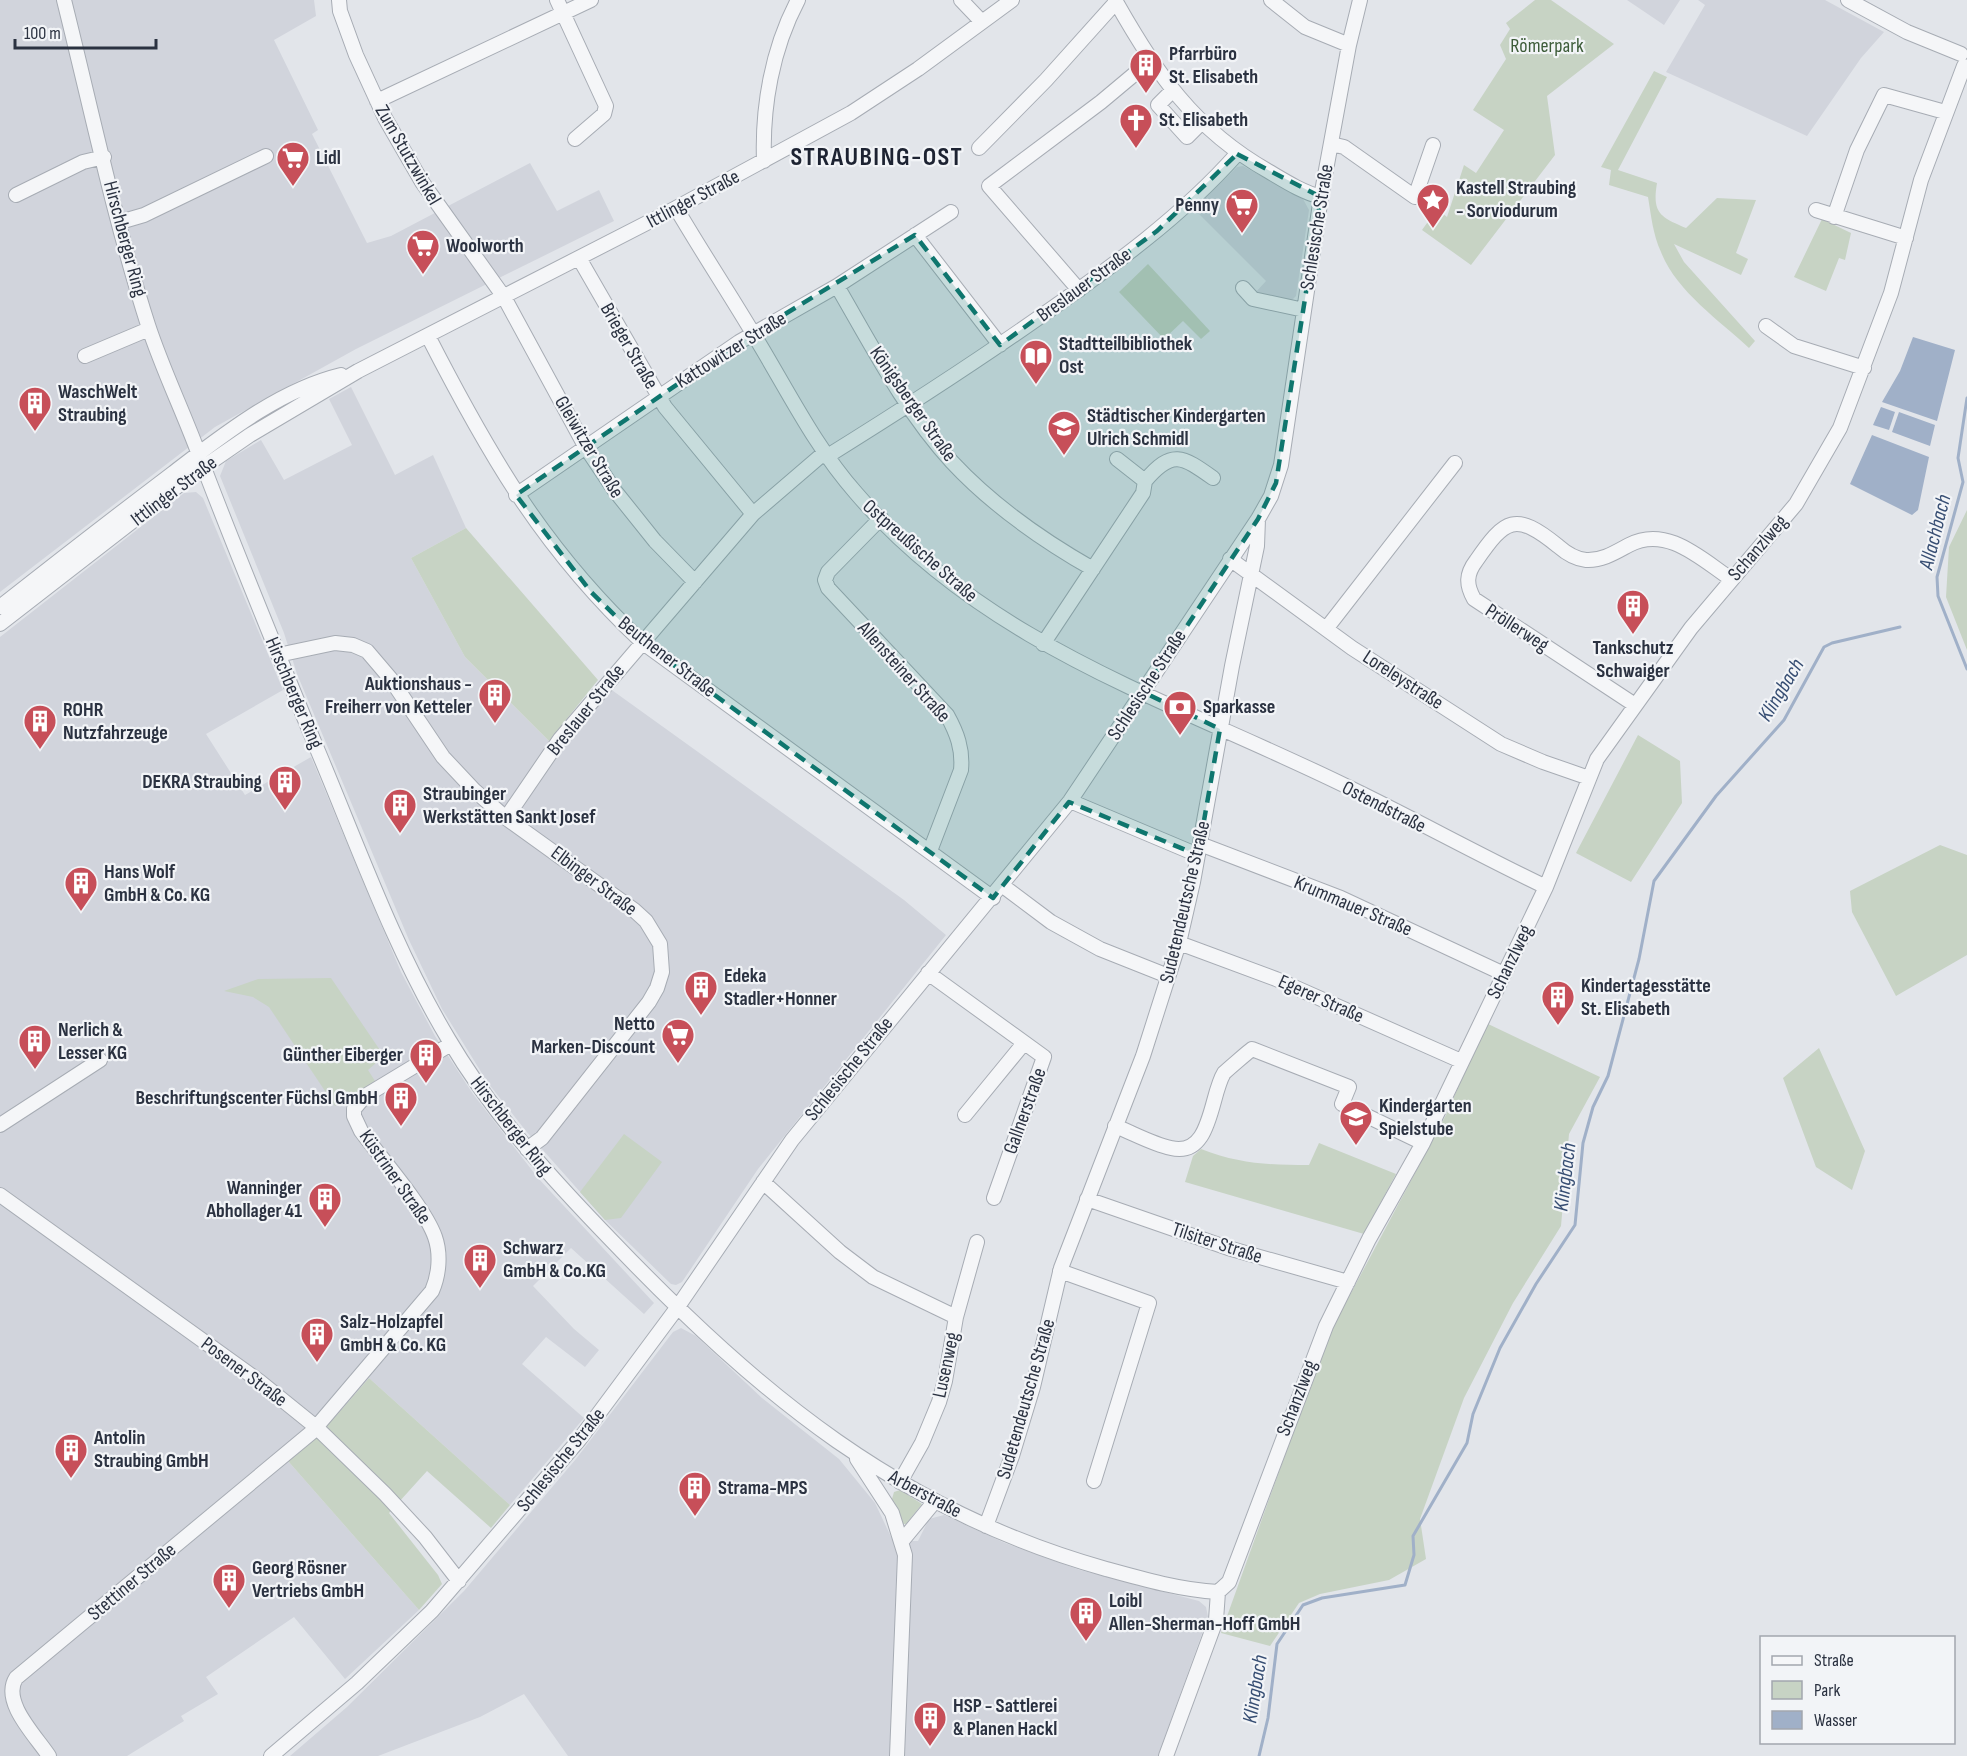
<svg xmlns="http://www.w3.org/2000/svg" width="1967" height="1756" font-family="'Sofia Sans Condensed',sans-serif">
<rect width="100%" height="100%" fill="#e2e5ea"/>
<path fill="#d1d4dc" d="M 0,0 L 314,0 L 316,16 L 274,40 L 318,130 L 312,134 L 367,243 L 391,236 L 530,163 L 557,211 L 599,190 L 614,221 L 356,349 L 215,427 L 0,592 Z
M 1627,0 L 1680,0 L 1664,25 Z
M 1698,0 L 1825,0 L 1884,32 L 1861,58 L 1807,136 L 1666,72 L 1705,5 Z
M 1243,166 L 1303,199 L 1309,210 L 1296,296 L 1288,304 L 1255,293 L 1266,281 L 1194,209 L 1237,167 Z
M 351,387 L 395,475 L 433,455 L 466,528 L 411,558 L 465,657 L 549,741 L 561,749 L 609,688 L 904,900 L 946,935 L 758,1169 L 682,1282 L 676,1285 L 671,1284 L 605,1220 L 526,1131 L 488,1083 L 442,1009 L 409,940 L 297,674 L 284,633 L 220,476 L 226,461 L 261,440 L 284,480 L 352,445 L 329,399 Z
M 196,492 L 203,498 L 283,690 L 206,734 L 245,795 L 311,757 L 401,972 L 435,1036 L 473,1094 L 538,1178 L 654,1303 L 644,1314 L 571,1248 L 533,1286 L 574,1329 L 599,1350 L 585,1367 L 546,1337 L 522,1364 L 584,1418 L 510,1505 L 369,1378 L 335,1417 L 288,1461 L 419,1610 L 345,1679 L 294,1617 L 206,1677 L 218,1694 L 181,1716 L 184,1721 L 127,1756 L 0,1756 L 0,637 L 184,493 Z
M 681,1328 L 696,1336 L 762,1398 L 839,1459 L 875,1503 L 893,1541 L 918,1541 L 929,1519 L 944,1515 L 1005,1543 L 1080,1570 L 1199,1601 L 1206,1607 L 1208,1617 L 1158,1756 L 568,1756 L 524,1694 L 480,1717 L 378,1756 L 290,1756 L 347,1707 L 464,1591 L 576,1459 L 673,1332 Z"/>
<path fill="#c7d3c4" d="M 1535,0 L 1551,0 L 1614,44 L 1547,96 L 1555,155 L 1471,265 L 1422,230 L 1437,209 L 1447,217 L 1464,165 L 1476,173 L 1504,130 L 1473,110 L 1506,59 L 1500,45 L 1510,29 L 1506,23 Z
M 1654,71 L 1667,77 L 1618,170 L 1657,183 C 1652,213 1660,217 1686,228 L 1717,198 L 1756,200 L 1736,253 L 1748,259 L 1741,275 L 1674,244 L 1684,262 L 1755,341 L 1749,348 C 1719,320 1676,291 1661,252 C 1653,235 1651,215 1648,197 L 1609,185 L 1611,170 L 1601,167 Z
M 1822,219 L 1851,233 L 1845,260 L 1839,258 L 1826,291 L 1794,277 Z
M 1148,264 L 1210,331 L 1201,339 L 1183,321 L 1164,339 L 1119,292 Z
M 1967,510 L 1967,650 L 1946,597 L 1949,547 Z
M 466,528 L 598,680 L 549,741 L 465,657 L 411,558 Z
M 1638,735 L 1680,761 L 1682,803 L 1631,882 L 1576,853 Z
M 1940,845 L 1967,855 L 1967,955 L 1896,996 L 1852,912 L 1850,891 Z
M 331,978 L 384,1056 L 368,1070 L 375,1081 L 335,1106 L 269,1007 L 253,997 L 224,991 L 258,979 Z
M 1486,1023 L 1600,1077 L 1569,1134 L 1561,1226 L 1513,1303 L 1464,1398 L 1420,1519 L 1426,1559 L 1389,1580 L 1320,1594 L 1299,1603 L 1270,1646 L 1221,1633 L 1327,1338 L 1447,1113 Z
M 1819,1048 L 1865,1151 L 1852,1190 L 1816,1167 L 1783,1078 Z
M 624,1134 L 662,1162 L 621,1218 L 605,1220 L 580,1192 Z
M 1319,1143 L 1396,1174 L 1364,1234 L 1185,1182 L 1193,1156 L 1201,1149 C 1240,1164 1268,1165 1309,1165 Z
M 369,1378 L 510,1505 L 491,1528 L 427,1471 L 389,1513 L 438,1575 L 442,1584 L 419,1610 L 288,1461 L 335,1417 Z
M 900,1490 L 922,1504 L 906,1524 L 903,1524 L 892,1499 L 894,1492 Z"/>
<path fill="#a0b0c8" d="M 1913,337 L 1955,350 L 1937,421 L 1882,402 L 1900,371 Z
M 1881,407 L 1895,412 L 1889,430 L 1873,425 Z
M 1899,412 L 1935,425 L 1930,446 L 1892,432 Z
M 1872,435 L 1929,457 L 1918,510 L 1912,515 L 1850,484 Z"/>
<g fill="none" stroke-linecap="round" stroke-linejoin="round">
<path stroke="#a0b0c8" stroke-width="3" d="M 1967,398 L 1958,458 L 1963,482 L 1937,577 L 1938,596 L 1967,669
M 1259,1756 L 1268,1718 L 1277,1644 L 1303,1605 L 1322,1598 L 1405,1585 L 1414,1555 L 1413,1536 L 1467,1443 L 1473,1414 L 1500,1348 L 1536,1284 L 1575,1225 L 1583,1143 L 1593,1107 L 1608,1076 L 1639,959 L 1654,881 L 1716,796 L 1784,720 L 1824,647 L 1832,643 L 1900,627"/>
<defs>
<path id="minor" d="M 64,0 C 91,108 114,219 148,325 C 162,368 182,409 198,452 C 235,550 275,647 315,744 C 357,843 393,947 449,1040 C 494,1116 553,1180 614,1243 C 759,1394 899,1511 1106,1569 C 1142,1579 1181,1590 1218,1592
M 339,0 L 340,11 L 356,55 L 385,118 L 422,182 L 504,297 L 585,446 L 615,491 L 655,541 L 695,582
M 557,0 L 606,106 L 604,114 L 575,139
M 961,0 L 982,22
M 1115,0 C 1156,73 1194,129 1268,171 C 1285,181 1302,192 1321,197
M 1271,0 L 1305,27 L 1349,45
M 1848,0 L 1907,32 L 1961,54
M 1172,91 L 1158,105 L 1187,137 L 1201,123
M 377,101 L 591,0
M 1331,144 L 1344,147 L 1415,197 L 1433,145
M 979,148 L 1046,80 L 1116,2
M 764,161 C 762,107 772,49 798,0
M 16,195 L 83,162 L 104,157
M 676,208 C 703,254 733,299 760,345 C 790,395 817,449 856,493 C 989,648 1176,702 1352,789 C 1418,821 1481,856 1546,887
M 1816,210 L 1906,238
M 1834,217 L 1857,150 L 1884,95 L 1945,112
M 120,222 L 144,215 L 266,156
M 915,235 L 1000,345
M 579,258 L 665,407 L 753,514
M 837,286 C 872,346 905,411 952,462 C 993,506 1042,540 1093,569
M 1243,288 L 1253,299 L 1304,310
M 1079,290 L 989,186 L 1101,102 L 1150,61
M 1766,326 L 1794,346 L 1864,368
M 428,336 C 489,455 543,549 642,642 L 993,898
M 85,356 L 149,329
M 826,457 C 900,411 973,364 1044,314 C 1113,266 1181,217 1237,154
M 1145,481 C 1172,449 1182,456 1213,478
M 516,495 L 739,342 L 837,286 L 951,212
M 881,518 L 828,572 L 825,580 L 828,588 L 947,715 C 957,733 963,749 961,770 L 930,851
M 1230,559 L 1352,648 L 1501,744 L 1543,762 L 1589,778
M 0,607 C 57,562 115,517 173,473 C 223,435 279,390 341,375
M 0,624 L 192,475 L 250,435 L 358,371 L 676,208 L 851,113 L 918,69 L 1012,0
M 1326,629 L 1455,463
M 1043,644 L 1143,493 L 1145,481 L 1117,459
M 278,655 L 335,643 L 353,645 L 367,651 L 390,678 L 443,757 L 474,790 L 506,818 L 634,910 L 646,921 L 660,944 L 662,972 L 657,988 L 649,1002 L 542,1138 L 527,1149
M 1635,705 L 1474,599 C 1466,585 1466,574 1476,561 C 1505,519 1515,511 1558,546 C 1566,553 1575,559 1586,560 C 1602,561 1616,552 1629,545 C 1667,525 1701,559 1731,579
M 1070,801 L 1198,855
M 506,818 L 560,739 L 753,514 L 824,453
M 1200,844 L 1341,898 L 1504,974
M 1003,886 L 1051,922 L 1100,949 L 1168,976
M 1179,943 L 1276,979 L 1461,1061
M 928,973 L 1044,1057 L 994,1198
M 965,1115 L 1024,1043
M 0,1125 L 100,1060
M 1115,1126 C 1133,1133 1152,1144 1171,1148 C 1212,1158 1210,1095 1224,1073 C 1226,1071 1249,1051 1252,1049 L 1349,1087 L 1342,1104 L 1423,1143
M 763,1182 L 840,1252 L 873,1277 L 956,1317
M 0,1195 L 259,1381 L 316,1427 L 385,1494 L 425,1537 L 459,1581
M 1087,1199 L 1228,1248 L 1348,1282
M 1060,1271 L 1149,1303 L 1094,1481
M 857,1459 L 892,1513 L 905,1555 L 897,1756
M 900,1482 L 922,1443 L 939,1402 L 945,1381 L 956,1317 L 977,1242
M 986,1526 L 1012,1456 L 1033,1387 L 1061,1268 L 1143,1056 L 1179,943 L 1193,882 L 1232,666 L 1257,546 L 1258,519
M 902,1541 L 935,1501
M 1218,1592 L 1229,1582 L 1326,1326 L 1369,1239 L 1423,1143 L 1546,887 L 1597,759 L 1691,628 L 1796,504 L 1840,428 L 1891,293 L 1921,180 L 1964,66
M 49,1756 C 36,1736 1,1702 16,1678 L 312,1432 L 432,1291 C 439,1275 441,1254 435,1237 C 425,1208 381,1158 361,1131 L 354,1116 L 354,1109 L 365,1096 L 451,1044
M 271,1756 L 357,1683 L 432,1611 L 579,1440 L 677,1308 L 792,1140 L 1070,801 L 1258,519 L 1271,496 L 1281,465 L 1321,197 L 1349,45 L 1360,0
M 1166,1756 L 1216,1620 L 1218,1592"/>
</defs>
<use href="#minor" stroke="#a7acb4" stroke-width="16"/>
<use href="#minor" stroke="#f5f6f8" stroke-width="14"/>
</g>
<path fill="#0f766e" fill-opacity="0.2" stroke="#0f766e" stroke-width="4.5" stroke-dasharray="12 8" stroke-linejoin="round" d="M 1237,154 L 1321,197 L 1276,483 L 1258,519 L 1143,692 L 1220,729 L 1198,855 L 1069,802 L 993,898 L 642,642 L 591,592 L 516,495 L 739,342 L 915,235 L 1000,345 L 1157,231 Z"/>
<defs>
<symbol id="building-pin" viewBox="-11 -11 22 30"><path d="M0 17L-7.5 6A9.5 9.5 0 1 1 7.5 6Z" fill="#c74f59" stroke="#f2f4f7"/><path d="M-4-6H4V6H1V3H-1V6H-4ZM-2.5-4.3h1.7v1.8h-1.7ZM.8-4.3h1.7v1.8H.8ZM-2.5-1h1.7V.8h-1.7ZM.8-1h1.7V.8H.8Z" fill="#fff"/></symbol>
<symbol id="church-pin" viewBox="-11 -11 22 30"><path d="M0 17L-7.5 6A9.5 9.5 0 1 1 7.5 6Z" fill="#c74f59" stroke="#f2f4f7"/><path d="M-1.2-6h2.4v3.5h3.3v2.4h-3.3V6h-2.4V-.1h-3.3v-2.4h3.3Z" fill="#fff"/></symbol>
<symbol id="supermarket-pin" viewBox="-11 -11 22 30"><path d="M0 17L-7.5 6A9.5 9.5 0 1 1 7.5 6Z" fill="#c74f59" stroke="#f2f4f7"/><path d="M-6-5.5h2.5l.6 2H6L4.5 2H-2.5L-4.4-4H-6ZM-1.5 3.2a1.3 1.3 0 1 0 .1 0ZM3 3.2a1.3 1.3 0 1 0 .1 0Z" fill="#fff"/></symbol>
<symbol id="sight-pin" viewBox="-11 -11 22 30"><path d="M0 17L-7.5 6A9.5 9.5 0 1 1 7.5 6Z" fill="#c74f59" stroke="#f2f4f7"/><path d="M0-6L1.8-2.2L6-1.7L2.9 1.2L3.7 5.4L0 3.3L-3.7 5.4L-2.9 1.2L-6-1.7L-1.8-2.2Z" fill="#fff"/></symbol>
<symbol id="library-pin" viewBox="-11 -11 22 30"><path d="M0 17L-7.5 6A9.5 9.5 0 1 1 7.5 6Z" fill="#c74f59" stroke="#f2f4f7"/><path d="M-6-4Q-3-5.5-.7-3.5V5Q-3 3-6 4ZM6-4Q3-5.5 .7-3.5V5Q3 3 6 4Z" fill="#fff"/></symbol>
<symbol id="school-pin" viewBox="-11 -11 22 30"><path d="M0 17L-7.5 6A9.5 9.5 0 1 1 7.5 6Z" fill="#c74f59" stroke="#f2f4f7"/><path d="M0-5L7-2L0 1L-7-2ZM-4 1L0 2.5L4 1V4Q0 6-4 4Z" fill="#fff"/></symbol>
<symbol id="bank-pin" viewBox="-11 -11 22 30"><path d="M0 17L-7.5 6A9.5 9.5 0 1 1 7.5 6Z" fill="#c74f59" stroke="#f2f4f7"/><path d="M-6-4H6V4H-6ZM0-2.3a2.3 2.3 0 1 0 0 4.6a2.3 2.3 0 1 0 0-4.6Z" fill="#fff"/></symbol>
</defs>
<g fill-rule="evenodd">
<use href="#building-pin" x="1127" y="46" width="38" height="52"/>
<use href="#church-pin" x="1117" y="101" width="38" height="52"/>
<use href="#supermarket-pin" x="274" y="139" width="38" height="52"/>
<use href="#sight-pin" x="1414" y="181" width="38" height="52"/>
<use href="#supermarket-pin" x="1223" y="186" width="38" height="52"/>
<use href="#supermarket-pin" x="404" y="227" width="38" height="52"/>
<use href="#library-pin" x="1017" y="337" width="38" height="52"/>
<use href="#building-pin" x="16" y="384" width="38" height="52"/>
<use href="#school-pin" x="1045" y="408" width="38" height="52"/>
<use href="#building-pin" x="1614" y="587" width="38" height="52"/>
<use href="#building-pin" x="476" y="676" width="38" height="52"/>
<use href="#bank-pin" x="1161" y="688" width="38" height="52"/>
<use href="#building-pin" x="21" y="702" width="38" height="52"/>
<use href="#building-pin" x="266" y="763" width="38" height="52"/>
<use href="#building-pin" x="381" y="786" width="38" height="52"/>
<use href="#building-pin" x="62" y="864" width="38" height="52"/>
<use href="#building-pin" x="682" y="968" width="38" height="52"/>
<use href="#building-pin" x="1539" y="978" width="38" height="52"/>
<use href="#supermarket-pin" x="659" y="1016" width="38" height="52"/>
<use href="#building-pin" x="16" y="1022" width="38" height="52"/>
<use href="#building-pin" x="407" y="1036" width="38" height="52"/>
<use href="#building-pin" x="382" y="1079" width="38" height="52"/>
<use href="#school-pin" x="1337" y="1098" width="38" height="52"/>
<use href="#building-pin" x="306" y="1180" width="38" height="52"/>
<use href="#building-pin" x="461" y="1241" width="38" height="52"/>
<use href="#building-pin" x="298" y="1315" width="38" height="52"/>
<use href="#building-pin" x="52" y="1431" width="38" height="52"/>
<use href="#building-pin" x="676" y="1469" width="38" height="52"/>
<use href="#building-pin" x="210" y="1561" width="38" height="52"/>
<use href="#building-pin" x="1067" y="1594" width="38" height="52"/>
<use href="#building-pin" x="911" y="1699" width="38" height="52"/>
</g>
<g text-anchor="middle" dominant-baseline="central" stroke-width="4.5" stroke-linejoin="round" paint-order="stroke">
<g font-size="20" fill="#3d5c39" stroke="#f2f4f7">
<text x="1547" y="46">Römerpark</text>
</g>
<g font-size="20" font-weight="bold" fill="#2b3241" stroke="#f2f4f7" text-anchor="start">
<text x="1169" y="54">Pfarrbüro<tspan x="1169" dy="23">St. Elisabeth</tspan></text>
<text x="1159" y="120">St. Elisabeth</text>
<text x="316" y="158">Lidl</text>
<text x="1456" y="188">Kastell Straubing<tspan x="1456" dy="23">- Sorviodurum</tspan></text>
<text x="1219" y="205" text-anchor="end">Penny</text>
<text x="446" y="246">Woolworth</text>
<text x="1059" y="344">Stadtteilbibliothek<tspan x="1059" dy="23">Ost</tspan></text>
<text x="58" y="392">WaschWelt<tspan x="58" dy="23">Straubing</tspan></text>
<text x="1087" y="416">Städtischer Kindergarten<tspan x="1087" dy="23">Ulrich Schmidl</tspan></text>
<text x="1633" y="648" text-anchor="middle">Tankschutz<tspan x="1633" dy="23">Schwaiger</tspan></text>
<text x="472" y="684" text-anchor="end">Auktionshaus -<tspan x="472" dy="23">Freiherr von Ketteler</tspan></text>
<text x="1203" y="707">Sparkasse</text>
<text x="63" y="710">ROHR<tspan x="63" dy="23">Nutzfahrzeuge</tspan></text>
<text x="262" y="782" text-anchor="end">DEKRA Straubing</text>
<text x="423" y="794">Straubinger<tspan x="423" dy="23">Werkstätten Sankt Josef</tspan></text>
<text x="104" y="872">Hans Wolf<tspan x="104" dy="23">GmbH &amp; Co. KG</tspan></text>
<text x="724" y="976">Edeka<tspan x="724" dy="23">Stadler+Honner</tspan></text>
<text x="1581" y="986">Kindertagesstätte<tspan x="1581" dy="23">St. Elisabeth</tspan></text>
<text x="655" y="1024" text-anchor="end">Netto<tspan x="655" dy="23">Marken-Discount</tspan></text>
<text x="58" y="1030">Nerlich &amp;<tspan x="58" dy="23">Lesser KG</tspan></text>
<text x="403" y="1055" text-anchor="end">Günther Eiberger</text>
<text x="378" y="1098" text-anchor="end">Beschriftungscenter Füchsl GmbH</text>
<text x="1379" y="1106">Kindergarten<tspan x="1379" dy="23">Spielstube</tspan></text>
<text x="302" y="1188" text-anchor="end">Wanninger<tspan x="302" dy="23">Abhollager 41</tspan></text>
<text x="503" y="1248">Schwarz<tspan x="503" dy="23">GmbH &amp; Co.KG</tspan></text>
<text x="340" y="1322">Salz-Holzapfel<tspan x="340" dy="23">GmbH &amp; Co. KG</tspan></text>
<text x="94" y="1438">Antolin<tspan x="94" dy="23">Straubing GmbH</tspan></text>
<text x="718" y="1488">Strama-MPS</text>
<text x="252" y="1568">Georg Rösner<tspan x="252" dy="23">Vertriebs GmbH</tspan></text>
<text x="1109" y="1601">Loibl<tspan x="1109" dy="23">Allen-Sherman-Hoff GmbH</tspan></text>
<text x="953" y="1706">HSP - Sattlerei<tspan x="953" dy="23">&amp; Planen Hackl</tspan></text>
</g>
<g font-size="20" fill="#2b3241" stroke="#f2f4f7">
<text transform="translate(408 155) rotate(60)">Zum Stutzwinkel</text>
<text transform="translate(693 199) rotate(-28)">Ittlinger Straße</text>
<text transform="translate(1317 227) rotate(-81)">Schlesische Straße</text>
<text transform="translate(125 239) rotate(75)">Hirschberger Ring</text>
<text transform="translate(1084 285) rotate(-36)">Breslauer Straße</text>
<text transform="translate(629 346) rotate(60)">Brieger Straße</text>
<text transform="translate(731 350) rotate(-32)">Kattowitzer Straße</text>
<text transform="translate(913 404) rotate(55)">Königsberger Straße</text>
<text transform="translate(589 447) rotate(59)">Gleiwitzer Straße</text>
<text transform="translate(174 491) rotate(-37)">Ittlinger Straße</text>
<text transform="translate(1758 548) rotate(-49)">Schanzlweg</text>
<text transform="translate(920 551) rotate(41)">Ostpreußische Straße</text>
<text transform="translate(1517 628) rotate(33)">Pröllerweg</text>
<text transform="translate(667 657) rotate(38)">Beuthener Straße</text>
<text transform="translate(904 672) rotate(48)">Allensteiner Straße</text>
<text transform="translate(1403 680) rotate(33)">Loreleystraße</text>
<text transform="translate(1147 685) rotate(-57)">Schlesische Straße</text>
<text transform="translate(294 693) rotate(67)">Hirschberger Ring</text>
<text transform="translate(586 710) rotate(-51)">Breslauer Straße</text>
<text transform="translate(1384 807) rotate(27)">Ostendstraße</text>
<text transform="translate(594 881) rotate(37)">Elbinger Straße</text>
<text transform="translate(1185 902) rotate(-77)">Sudetendeutsche Straße</text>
<text transform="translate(1353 906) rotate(23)">Krummauer Straße</text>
<text transform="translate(1510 962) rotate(-64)">Schanzlweg</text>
<text transform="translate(1321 999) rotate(24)">Egerer Straße</text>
<text transform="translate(849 1069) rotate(-51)">Schlesische Straße</text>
<text transform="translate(1025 1111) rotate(-70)">Gallnerstraße</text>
<text transform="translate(511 1126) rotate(52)">Hirschberger Ring</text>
<text transform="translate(395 1177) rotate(55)">Küstriner Straße</text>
<text transform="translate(1217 1243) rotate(18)">Tilsiter Straße</text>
<text transform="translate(946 1365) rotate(-78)">Lusenweg</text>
<text transform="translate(244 1372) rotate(37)">Posener Straße</text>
<text transform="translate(1297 1398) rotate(-69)">Schanzlweg</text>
<text transform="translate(1026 1399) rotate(-74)">Sudetendeutsche Straße</text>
<text transform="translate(561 1460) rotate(-51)">Schlesische Straße</text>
<text transform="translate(925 1494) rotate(28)">Arberstraße</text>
<text transform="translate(132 1582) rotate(-40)">Stettiner Straße</text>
</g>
<g font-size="21" font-style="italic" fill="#374e73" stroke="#f2f4f7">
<text transform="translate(1935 532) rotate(-76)">Allachbach</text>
<text transform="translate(1781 690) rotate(-59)">Klingbach</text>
<text transform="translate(1565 1177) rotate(-83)">Klingbach</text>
<text transform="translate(1255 1689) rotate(-81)">Klingbach</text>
</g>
<g font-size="26" font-weight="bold" letter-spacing="1.5" fill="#1d2332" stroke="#f2f4f7">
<text x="877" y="157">STRAUBING-OST</text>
</g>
</g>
<rect x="1760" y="1636" width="195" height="108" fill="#f2f4f7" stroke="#a2a6ae" stroke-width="1.5"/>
<rect x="1772" y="1656" width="30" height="9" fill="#f5f6f8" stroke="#a2a6ae" stroke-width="1.5"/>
<text x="1814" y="1666" font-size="18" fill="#2b3241">Straße</text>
<rect x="1772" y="1681" width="30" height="18" fill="#c7d3c4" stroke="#a2a6ae" stroke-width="1.5"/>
<text x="1814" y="1696" font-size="18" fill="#2b3241">Park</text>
<rect x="1772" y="1711" width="30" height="18" fill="#a0b0c8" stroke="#a2a6ae" stroke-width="1.5"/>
<text x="1814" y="1726" font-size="18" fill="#2b3241">Wasser</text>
<path d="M15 39v9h141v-9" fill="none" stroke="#2b3241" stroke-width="3"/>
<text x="24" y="39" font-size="18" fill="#2b3241" stroke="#f2f4f7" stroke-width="4.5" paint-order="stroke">100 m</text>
</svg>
